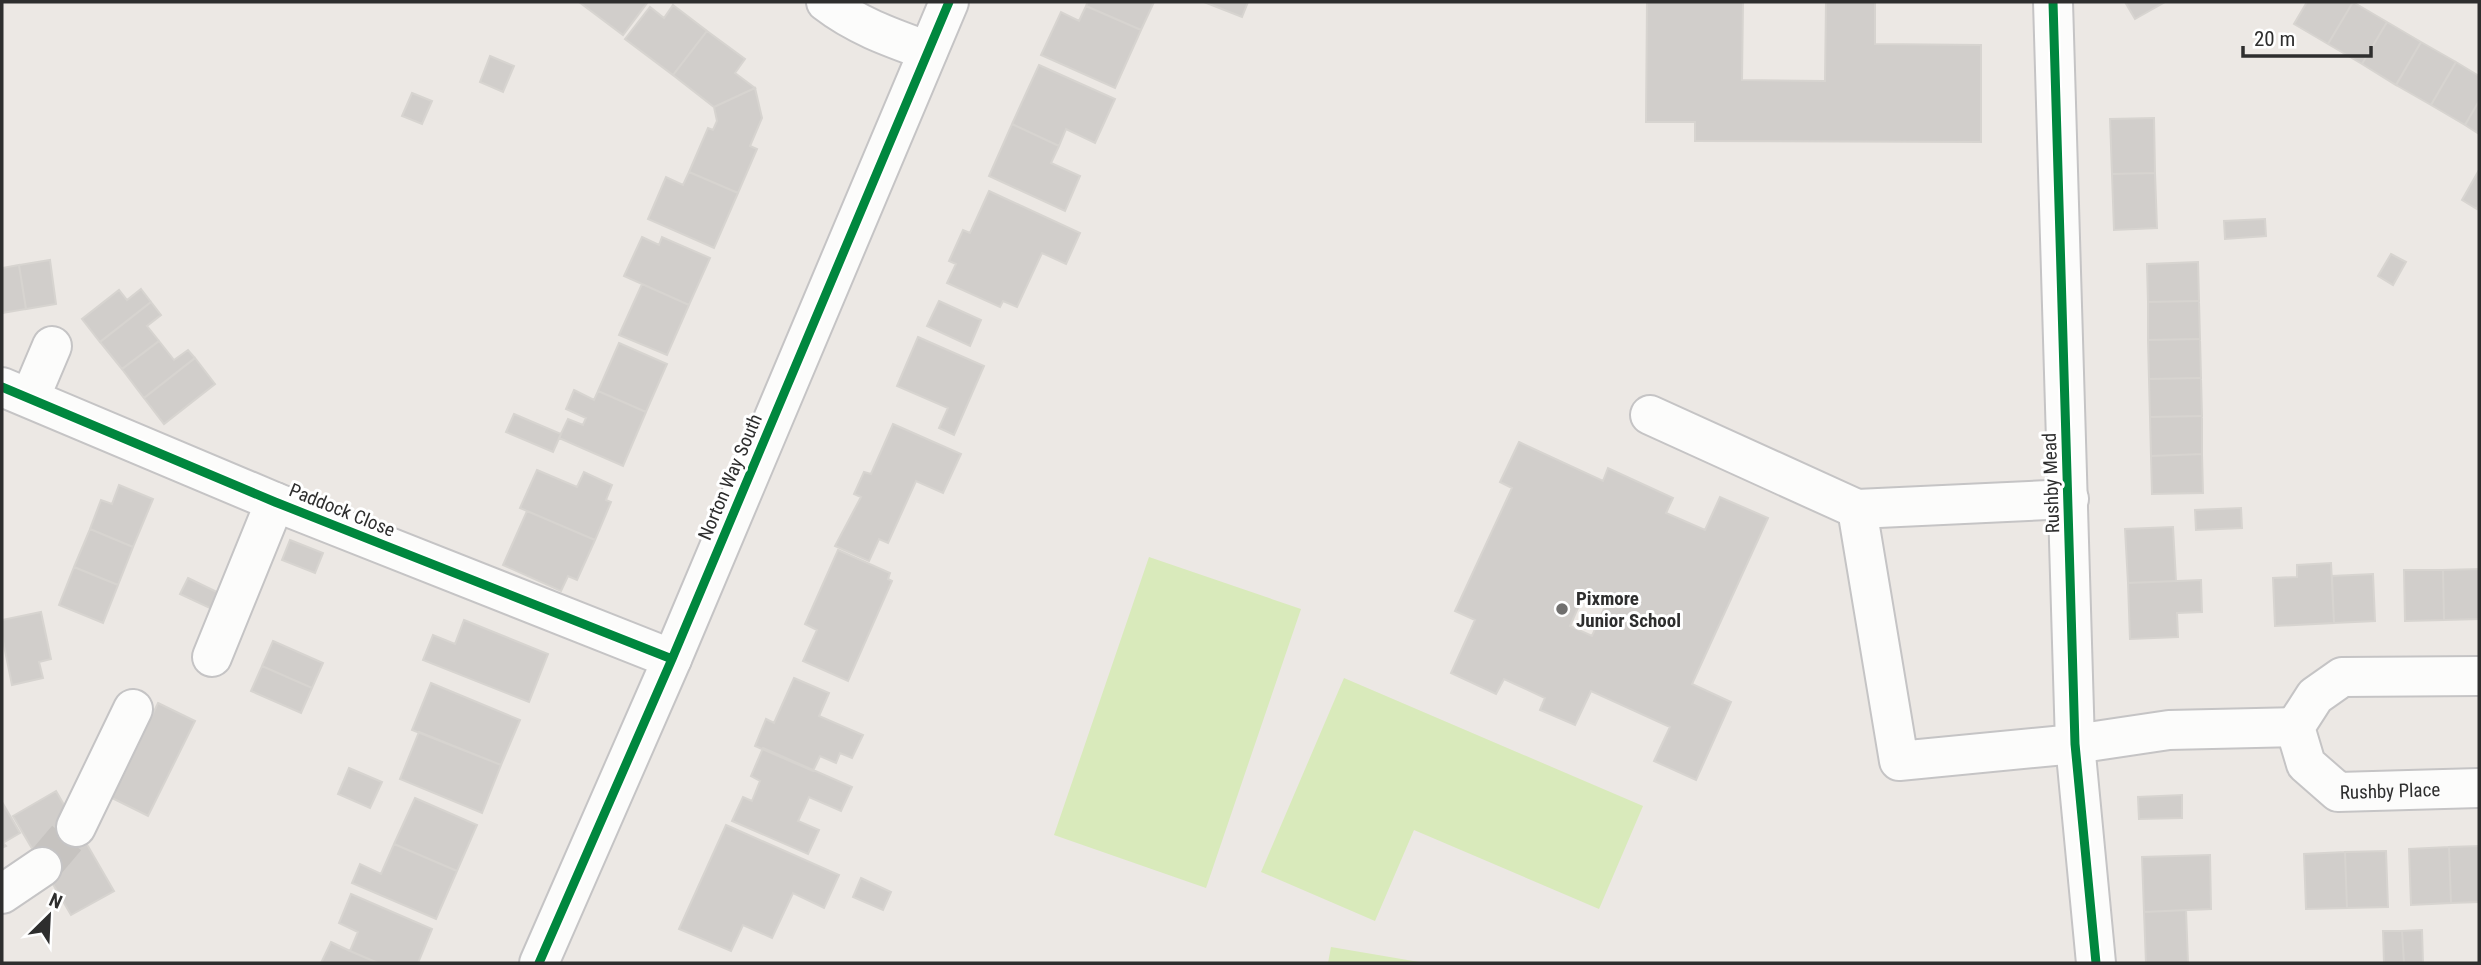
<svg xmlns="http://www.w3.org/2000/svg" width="2481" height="965" font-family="'Roboto Condensed',sans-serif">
<rect width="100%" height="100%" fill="#ece8e4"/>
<path fill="#d9eabb" d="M 1149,557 L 1301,609 L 1206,888 L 1054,835 Z
M 1344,678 L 1643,806 L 1599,909 L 1414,830 L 1375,921 L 1261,872 Z
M 1331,947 L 1425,963 L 1328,963 Z"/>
<path fill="#d1cecb" stroke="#d7d4d0" stroke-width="2" fill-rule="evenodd" d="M 579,2 L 646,2 L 647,3 L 623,35 Z
M 1088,2 L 1154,2 L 1141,30 L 1086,6 Z
M 1204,2 L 1248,2 L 1242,17 Z
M 1647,2 L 1743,2 L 1742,80 L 1825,81 L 1826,2 L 1875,2 L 1875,44 L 1981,45 L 1981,142 L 1695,141 L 1695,122 L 1646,122 Z
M 2125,2 L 2165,2 L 2135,19 Z
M 2307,2 L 2353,2 L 2328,44 L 2294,24 Z
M 2353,2 L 2387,22 L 2362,64 L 2328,44 Z
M 673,5 L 707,31 L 673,75 L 625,39 L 650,7 L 664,18 Z
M 1086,6 L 1141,30 L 1115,88 L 1041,55 L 1061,12 L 1079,21 Z
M 2387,22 L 2421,42 L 2396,85 L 2362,64 Z
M 707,31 L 745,59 L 735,73 L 755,88 L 714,107 L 673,75 Z
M 2421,42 L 2456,62 L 2431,105 L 2396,85 Z
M 490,56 L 514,66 L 503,92 L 480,82 Z
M 2456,62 L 2479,76 L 2479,101 L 2465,125 L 2431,105 Z
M 1039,65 L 1115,99 L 1095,143 L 1066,129 L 1059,146 L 1012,124 Z
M 755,88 L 762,118 L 750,146 L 757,149 L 738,193 L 689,172 L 708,128 L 713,130 L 717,121 L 714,107 Z
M 412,93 L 432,101 L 422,124 L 402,116 Z
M 2479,101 L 2479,134 L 2465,125 Z
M 2154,118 L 2155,173 L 2112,174 L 2110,119 Z
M 1012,124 L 1059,146 L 1051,163 L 1080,176 L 1065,211 L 989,176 Z
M 2479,170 L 2479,205 L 2477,209 L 2462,200 Z
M 689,172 L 738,193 L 714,248 L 648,219 L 666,177 L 683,185 Z
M 2155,173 L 2157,228 L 2114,230 L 2112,174 Z
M 989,191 L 1080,233 L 1066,264 L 1042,253 L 1017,307 L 1003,301 L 1000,307 L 947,283 L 956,264 L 949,261 L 963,230 L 970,233 Z
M 2265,219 L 2266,236 L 2225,239 L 2224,221 Z
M 642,237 L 659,245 L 662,237 L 710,258 L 689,305 L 624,276 Z
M 2391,254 L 2406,262 L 2393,285 L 2378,276 Z
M 50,260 L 56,304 L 26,309 L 19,265 Z
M 2198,262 L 2199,301 L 2148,302 L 2147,264 Z
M 19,265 L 26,309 L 2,313 L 2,268 Z
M 642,284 L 689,305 L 667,355 L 619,335 Z
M 141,289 L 151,302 L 100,342 L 82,319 L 119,290 L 127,300 Z
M 939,301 L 981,320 L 970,346 L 927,326 Z
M 2199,301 L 2200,339 L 2148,340 L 2148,302 Z
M 151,302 L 161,315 L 147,326 L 159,341 L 122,369 L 100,342 Z
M 918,337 L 984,366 L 954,435 L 939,428 L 948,408 L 897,386 Z
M 2200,339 L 2201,378 L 2149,379 L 2148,340 Z
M 159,341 L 174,360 L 188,350 L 195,358 L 144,398 L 122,369 Z
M 619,343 L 667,364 L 646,412 L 598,391 Z
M 195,358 L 215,384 L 164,424 L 144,398 Z
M 2201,378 L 2202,416 L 2150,417 L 2149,379 Z
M 574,390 L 594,400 L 598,391 L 646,412 L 623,466 L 559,438 L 568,419 L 583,425 L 586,418 L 566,409 Z
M 514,414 L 561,434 L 553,452 L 506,432 Z
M 2202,416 L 2202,454 L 2151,456 L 2150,417 Z
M 893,424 L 961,454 L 943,493 L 916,481 L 888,543 L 879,539 L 869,561 L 835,546 L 861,497 L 854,494 L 864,472 L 871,474 Z
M 1519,442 L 1603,481 L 1608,468 L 1673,498 L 1666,513 L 1705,530 L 1720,497 L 1768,518 L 1692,684 L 1731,702 L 1696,780 L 1654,761 L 1670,727 L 1591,691 L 1575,725 L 1540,710 L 1545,698 L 1504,679 L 1496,694 L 1451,673 L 1475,620 L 1455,611 L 1512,488 L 1500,482 ZM 1584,594 L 1606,604 L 1592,636 L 1570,626 Z
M 2202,454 L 2203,493 L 2152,494 L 2151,456 Z
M 537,470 L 577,487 L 584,472 L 612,485 L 606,500 L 611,502 L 595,540 L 520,508 Z
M 119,485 L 153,499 L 133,547 L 90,529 L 101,500 L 112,504 Z
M 2241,508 L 2242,528 L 2196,530 L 2195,510 Z
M 527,511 L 595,540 L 577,580 L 568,576 L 561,591 L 503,565 Z
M 2173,527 L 2176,581 L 2128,583 L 2125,529 Z
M 90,529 L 133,547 L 118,585 L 74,567 Z
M 290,540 L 323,553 L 315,573 L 282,560 Z
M 838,550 L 890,573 L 888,579 L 892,581 L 848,681 L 803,661 L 817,630 L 805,624 Z
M 2331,563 L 2334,623 L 2275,626 L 2273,578 L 2297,577 L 2297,565 Z
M 74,567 L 118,585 L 103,623 L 59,605 Z
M 2479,569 L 2479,619 L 2444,620 L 2443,570 Z
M 2404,570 L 2443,570 L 2444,620 L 2405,621 Z
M 2373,574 L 2375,621 L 2334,623 L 2332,576 Z
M 188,578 L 221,594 L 214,610 L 180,594 Z
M 2201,580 L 2202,612 L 2177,613 L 2178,637 L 2130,639 L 2128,583 Z
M 41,612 L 51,659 L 39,662 L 43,678 L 12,685 L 2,636 L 2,620 Z
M 464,620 L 548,654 L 529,702 L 423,660 L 433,635 L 455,644 Z
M 273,641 L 323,663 L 312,688 L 262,666 Z
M 262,666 L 312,688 L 301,713 L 251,691 Z
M 794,678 L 829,693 L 819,716 L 863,735 L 852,758 L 840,753 L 836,763 L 820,756 L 813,771 L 755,746 L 766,719 L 774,723 Z
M 431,683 L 520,720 L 501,765 L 412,730 Z
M 158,703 L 195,721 L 148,816 L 112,798 Z
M 419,732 L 501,765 L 482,813 L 400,779 Z
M 763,748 L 852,787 L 841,811 L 809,797 L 798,821 L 819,830 L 808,854 L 732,821 L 743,797 L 752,801 L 760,781 L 751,776 Z
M 349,768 L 382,782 L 370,808 L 338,794 Z
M 56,791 L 114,891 L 71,915 L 13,816 Z
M 2182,795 L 2182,818 L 2139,819 L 2138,797 Z
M 415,798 L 477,825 L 457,871 L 394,844 Z
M 2,802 L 20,833 L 3,843 L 6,846 L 2,848 Z
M 726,825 L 839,875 L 824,908 L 793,893 L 772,938 L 743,925 L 731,951 L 679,929 Z
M 394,844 L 457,871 L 436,919 L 352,883 L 360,864 L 381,874 Z
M 2479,846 L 2479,902 L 2451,903 L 2449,847 Z
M 2449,847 L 2451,903 L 2411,905 L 2409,849 Z
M 2386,851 L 2388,907 L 2347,908 L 2345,852 Z
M 2345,852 L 2347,908 L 2306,909 L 2304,854 Z
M 2210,855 L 2211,909 L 2144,912 L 2142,857 Z
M 861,878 L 891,892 L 883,910 L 853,897 Z
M 351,894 L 432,929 L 418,963 L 378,963 L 350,951 L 358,932 L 339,923 Z
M 2186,910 L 2188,963 L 2146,963 L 2144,912 Z
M 2422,930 L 2423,963 L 2404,963 L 2402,931 Z
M 2383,931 L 2402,931 L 2404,963 L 2384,963 Z
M 331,942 L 350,951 L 378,963 L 321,963 Z"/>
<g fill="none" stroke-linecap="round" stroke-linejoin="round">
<path stroke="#c6c3c0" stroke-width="38" stroke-dasharray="38 19" stroke-linecap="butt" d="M 42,867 L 76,827"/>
<defs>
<g id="minor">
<path d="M 826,2 C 857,26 892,38 928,51"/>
<path d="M 2053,2 L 2075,744 L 2096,963"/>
<path d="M 2,387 L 275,502 L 672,659"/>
<path d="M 30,398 L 52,346"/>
<path d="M 1650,415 L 1857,509"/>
<path d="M 2069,499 L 1857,509 L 1899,761 L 2075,744 L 2169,730 L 2295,727"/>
<path d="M 212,657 L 275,502"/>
<path id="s1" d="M 2479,676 L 2342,677 L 2315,696 L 2295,727 L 2306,764 L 2338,792 L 2479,788"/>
<path d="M 76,827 L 133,709"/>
<path d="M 2,894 L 42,867"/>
<path d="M 539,963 L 672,659 L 949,2"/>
</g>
</defs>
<use href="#minor" stroke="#c5c4c5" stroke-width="42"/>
<use href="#minor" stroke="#fcfcfb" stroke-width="38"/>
<defs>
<path id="cycleway" d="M 2053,2 L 2075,744 L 2096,963
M 2,387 L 275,502 L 672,659
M 539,963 L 672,659 L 949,2"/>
</defs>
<use href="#cycleway" stroke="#fff" stroke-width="13"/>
<use href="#cycleway" stroke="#00873e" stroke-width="9"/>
</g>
<circle fill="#706f6e" stroke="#fff" stroke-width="2.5" cx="1562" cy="609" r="7"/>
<g text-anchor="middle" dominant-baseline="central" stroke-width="6" stroke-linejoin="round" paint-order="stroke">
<g font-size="19" fill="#2e2e2e" stroke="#fff">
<text transform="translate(730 477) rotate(-67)">Norton Way South</text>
<text transform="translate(2051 483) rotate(-92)">Rushby Mead</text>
<text transform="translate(342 510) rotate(22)">Paddock Close</text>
<text stroke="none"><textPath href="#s1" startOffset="340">Rushby Place</textPath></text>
</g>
<g font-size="19" font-weight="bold" fill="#2e2e2e" stroke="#fff" text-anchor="start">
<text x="1576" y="598">Pixmore<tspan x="1576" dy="22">Junior School</tspan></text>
</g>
</g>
<rect width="2481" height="965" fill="none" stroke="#2e2e2e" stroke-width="7"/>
<g transform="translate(49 916) rotate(24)" stroke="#ffffff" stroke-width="5" paint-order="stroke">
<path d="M0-5L12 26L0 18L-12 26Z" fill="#2e2e2e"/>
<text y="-10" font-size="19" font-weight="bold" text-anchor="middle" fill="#2e2e2e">N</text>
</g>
<path d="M2243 46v10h128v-10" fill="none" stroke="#2e2e2e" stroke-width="3.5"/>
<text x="2254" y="46" font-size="21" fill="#2e2e2e" stroke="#ffffff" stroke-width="5" paint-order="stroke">20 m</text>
</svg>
